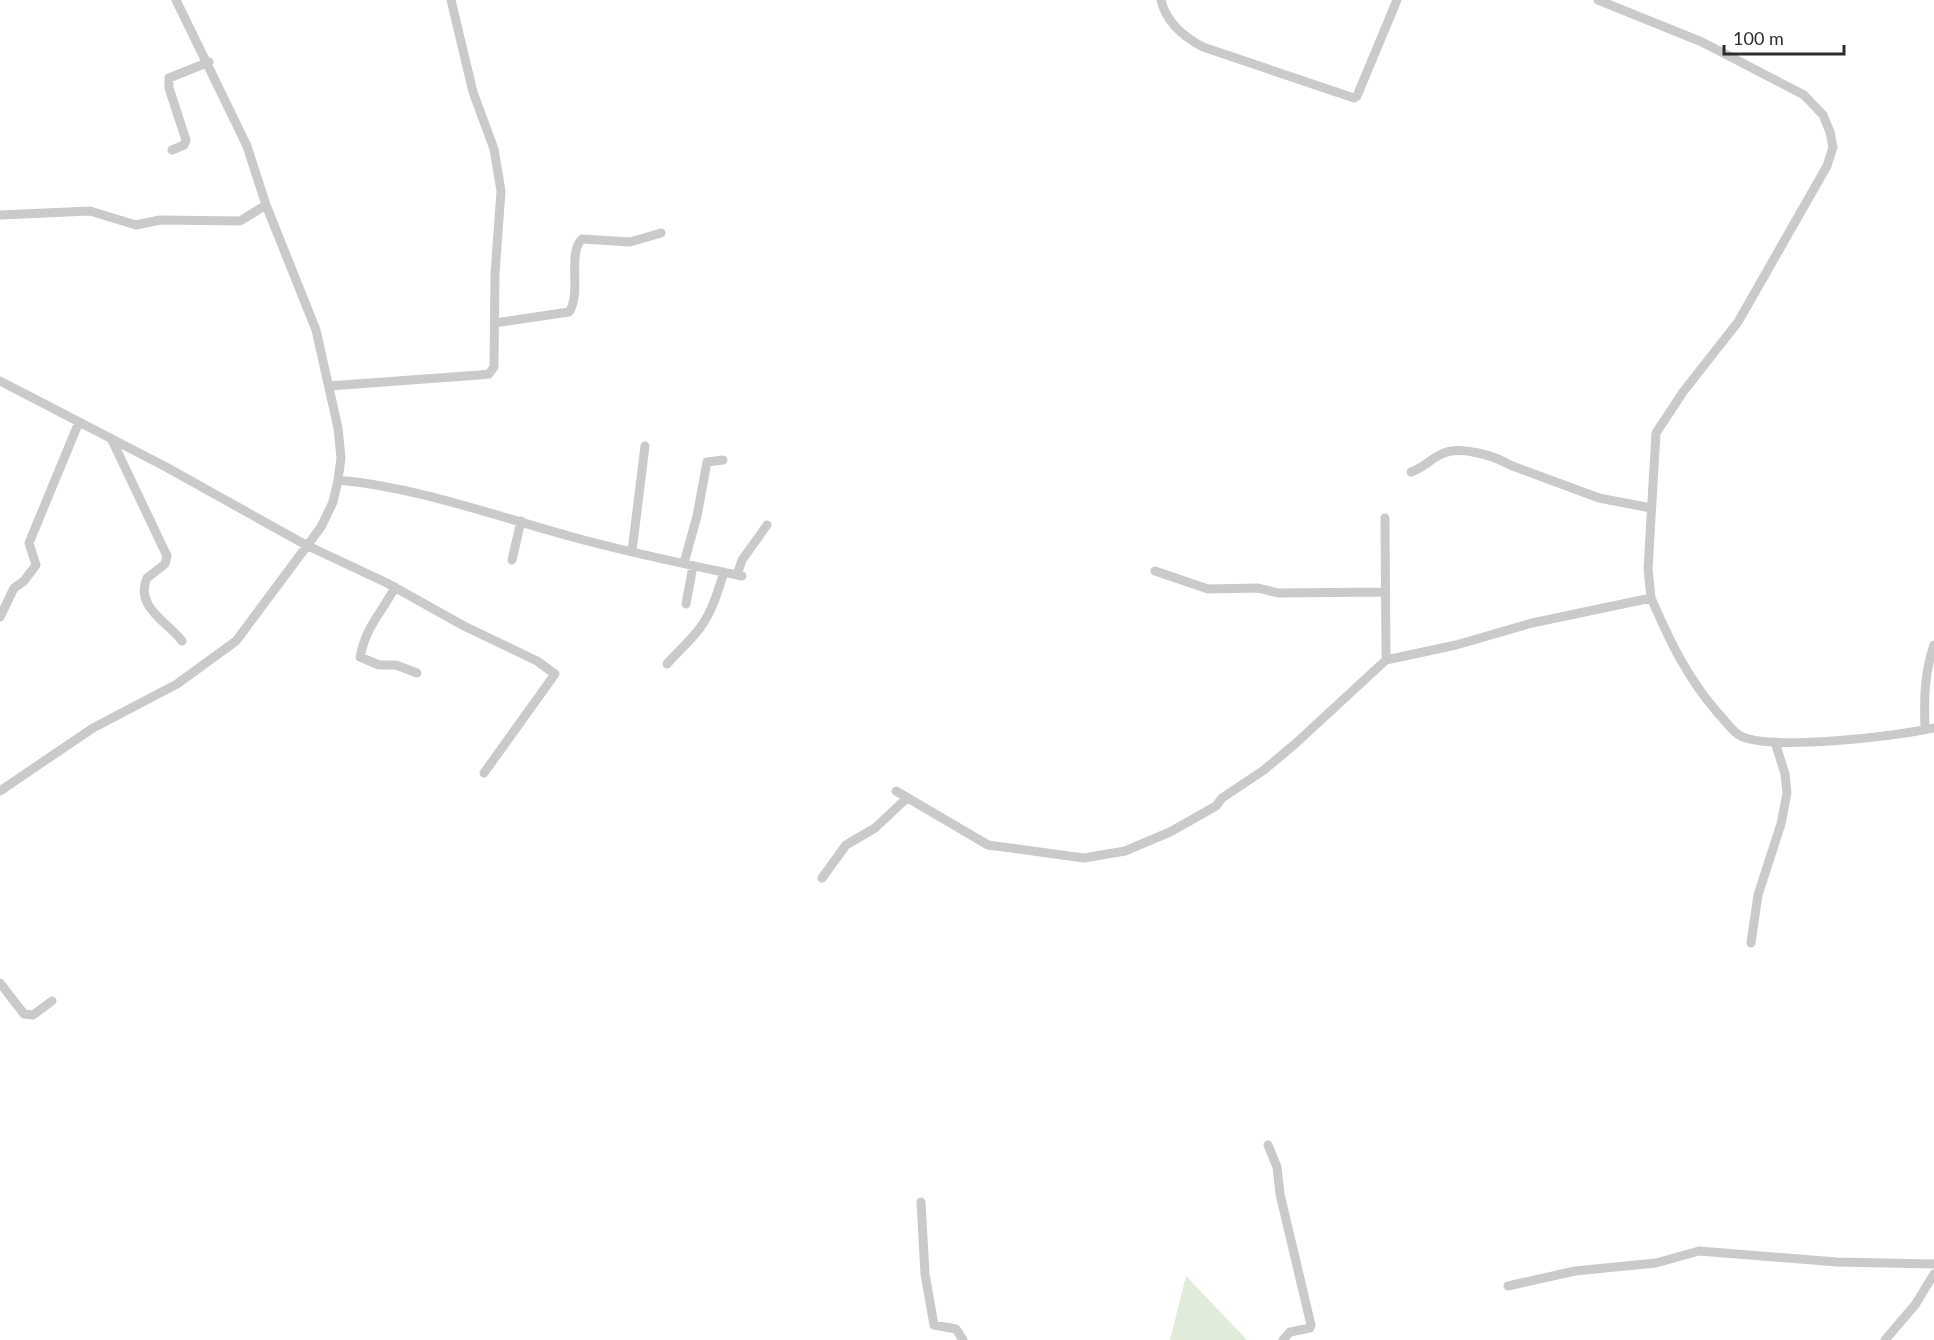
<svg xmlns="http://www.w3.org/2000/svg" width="1934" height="1340" font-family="Lato,sans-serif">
<rect width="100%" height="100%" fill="#fff"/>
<path fill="#e0ecd9" d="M 1186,1276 L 1247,1340 L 1170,1340 Z"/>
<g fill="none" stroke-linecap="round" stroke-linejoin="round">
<path stroke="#cacaca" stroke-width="9" d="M 1161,0 C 1166,22 1184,37 1203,47 L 1354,98 L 1357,96 L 1397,0
M 172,150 L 184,145 L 186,140 L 169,88 L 169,78 L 209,62
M 0,215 L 90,211 L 136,225 L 160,220 L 240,221 L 266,205
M 495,323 L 569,312 C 582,294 567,253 582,239 L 630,242 L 661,233
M 0,381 L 166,467 L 306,545 L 387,583 L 464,626 L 537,661 L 555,674 L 484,773
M 329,386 L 479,375 L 489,374 L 494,367 L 495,274 L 501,191 L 494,149 L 473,92 L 451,0
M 111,438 L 167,556 L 165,564 L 147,578 C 134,607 169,623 182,641
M 1411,472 C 1424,468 1432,457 1444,453 C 1462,446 1495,456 1510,465 L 1599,498 L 1651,508
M 338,480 C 416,487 493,515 569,536 C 626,552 684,564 742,576
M 1385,518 L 1386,660
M 632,551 L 645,446
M 512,560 L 521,521
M 684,563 L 697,516 L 707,462 L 723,460
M 1155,571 L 1208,589 L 1258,588 L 1278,593 L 1385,592
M 737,575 L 742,560 L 767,525
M 395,587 C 380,616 367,624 360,657 L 379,665 L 396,665 L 417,673
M 1651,598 C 1670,641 1686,676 1717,712 C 1724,719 1731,730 1739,735 C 1767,752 1899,736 1934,728
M 686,604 L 693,566
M 0,617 L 14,588 L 24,581 L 36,565 L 29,543 L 79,422
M 667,664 C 678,651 693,639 702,625 C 713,609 718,591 724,572
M 1925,730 C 1924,700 1924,674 1934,645
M 0,791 L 93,728 L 177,684 L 236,641 L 321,527 L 333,502 L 338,480 L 341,458 L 338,428 L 316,330 L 266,205 L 247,146 L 176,0
M 896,791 L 988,845 L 1084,858 L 1125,851 L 1170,832 L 1216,806 L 1222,798 L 1264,770 L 1295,744 L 1386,660 L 1456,645 L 1532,623 L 1651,598 L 1648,569 L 1656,433 L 1683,392 L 1738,322 L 1827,166 L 1833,147 L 1830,132 L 1823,115 L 1804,95 L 1702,42 L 1598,0
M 822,878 L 846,845 L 875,828 L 907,798
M 1751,943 L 1758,895 L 1781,824 L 1787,793 L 1785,774 L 1775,742
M 0,983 L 24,1014 L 33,1015 L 52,1001
M 1268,1145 L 1277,1167 L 1280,1194 L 1311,1325 L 1310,1328 L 1290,1332 L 1283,1340
M 921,1202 L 925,1274 L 934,1325 L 956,1329 L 963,1340
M 1508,1286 L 1575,1271 L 1656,1263 L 1699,1251 L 1837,1262 L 1934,1264
M 1885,1340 L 1915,1305 L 1934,1274"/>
</g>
<path d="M1724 45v9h120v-9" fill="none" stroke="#2d2d2d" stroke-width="3"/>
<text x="1733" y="45" font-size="18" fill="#2d2d2d" stroke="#ffffff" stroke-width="4.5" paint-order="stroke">100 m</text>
</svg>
